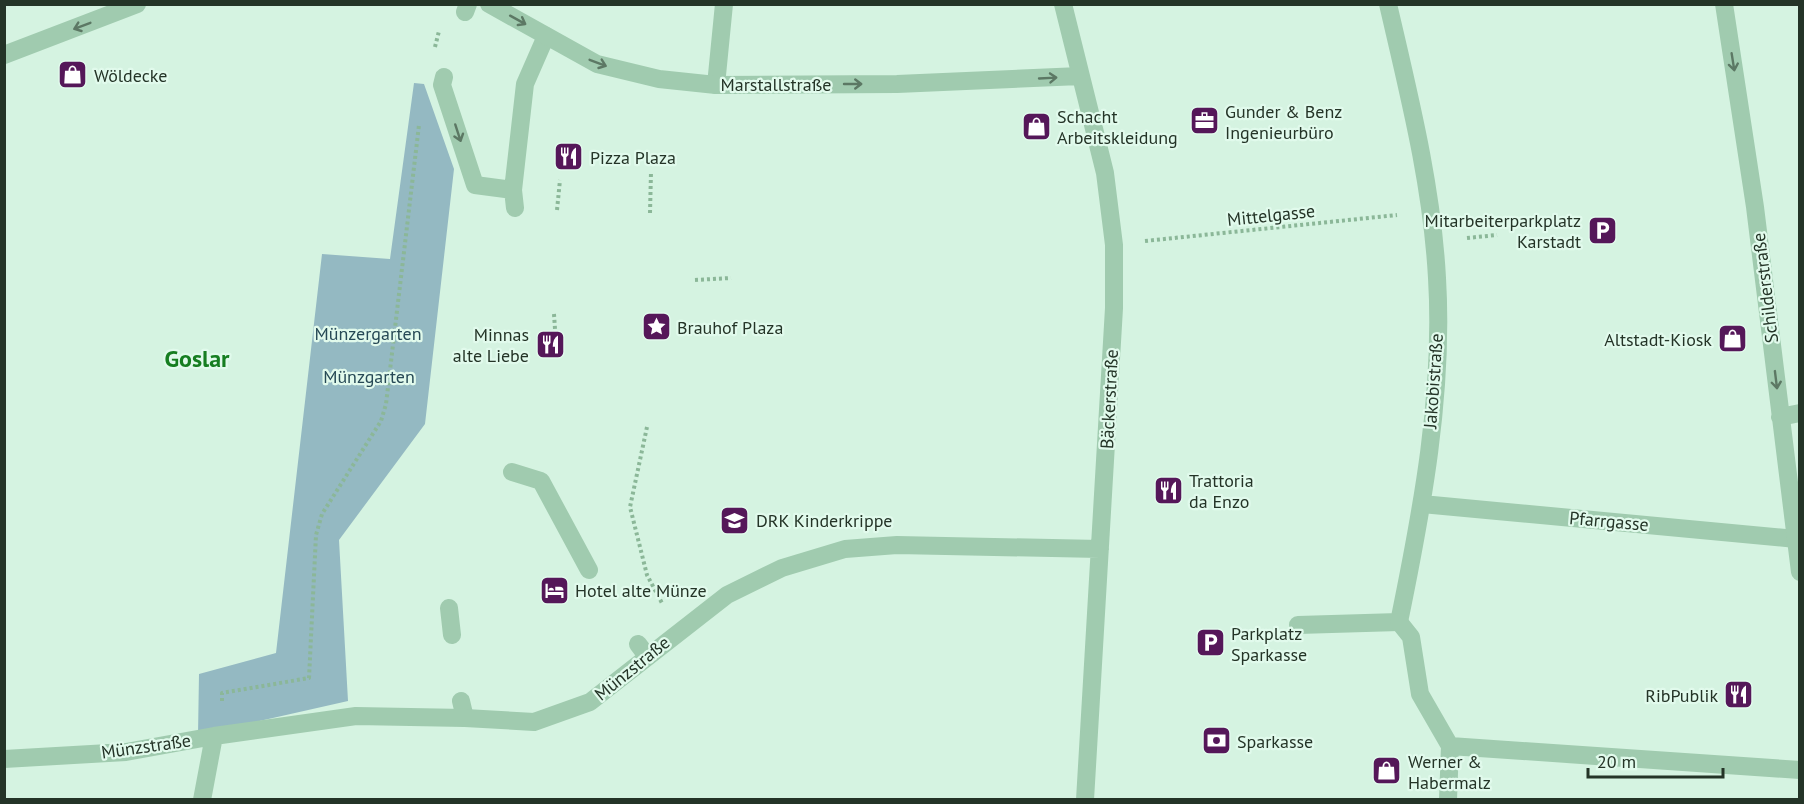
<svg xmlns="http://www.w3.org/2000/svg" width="1804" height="804" font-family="'PT Sans',sans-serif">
<rect width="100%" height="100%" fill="#d5f3e1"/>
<path fill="#94b9c2" d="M 414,83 L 424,84 L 454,169 L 425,424 L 339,540 L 348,701 L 198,735 L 199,674 L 276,653 L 322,254 L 390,259 Z"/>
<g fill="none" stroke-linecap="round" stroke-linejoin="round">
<path stroke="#8bb798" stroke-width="4" stroke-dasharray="3 3" stroke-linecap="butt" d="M 435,47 L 439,31
M 557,210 L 560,180
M 650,213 L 651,172
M 1467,238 L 1497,235
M 1145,241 L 1397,215
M 695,280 L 731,278
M 554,314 L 555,329
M 647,427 L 630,507 L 647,575 L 663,605
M 222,701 L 222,693 L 309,678 L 316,535 L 322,514 L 381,421 L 386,404 L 419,125"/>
<path stroke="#a0cbaf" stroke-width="18" d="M 465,12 L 468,4
M 444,77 L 442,85 L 475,185 L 513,190
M 716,85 L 724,4
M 515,208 L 513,190 L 525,84 L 546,36
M 512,472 L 541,481 L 589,570
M 1422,504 L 1796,539
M 449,608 L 452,635
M 1298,625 L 1399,622 C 1422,510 1444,393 1437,278 C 1432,185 1409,95 1388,4
M 638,644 L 647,656
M 461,701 L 465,718"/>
<path stroke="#a0cbaf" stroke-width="18" d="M 489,4 L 597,64 L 659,79 L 716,85 L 897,84 L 1080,76
M 1063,4 L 1105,173 L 1114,245 L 1114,308 L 1085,800
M 1724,4 L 1755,207 L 1800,572
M 4,55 L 137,4
M 1780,417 L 1800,413
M 1399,622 L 1411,637 L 1420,694 L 1450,746
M 4,759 L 126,752 L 214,736 L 356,716 L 465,718 L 534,722 L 590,702 L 727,595 L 782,568 L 845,549 L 897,545 L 1100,549
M 202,800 L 214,736
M 1448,800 L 1450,746 L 1800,770"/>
</g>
<defs><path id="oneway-shaft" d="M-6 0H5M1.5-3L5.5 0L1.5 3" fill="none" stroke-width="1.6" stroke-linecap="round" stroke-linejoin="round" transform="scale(1.5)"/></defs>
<g stroke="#5c7864">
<use href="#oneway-shaft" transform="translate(518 20) rotate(29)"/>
<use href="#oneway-shaft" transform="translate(82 26) rotate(159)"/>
<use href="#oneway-shaft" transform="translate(1733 62) rotate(81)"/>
<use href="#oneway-shaft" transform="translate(598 63) rotate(21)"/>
<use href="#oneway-shaft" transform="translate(1048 78) rotate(-3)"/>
<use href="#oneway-shaft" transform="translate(853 84)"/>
<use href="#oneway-shaft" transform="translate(458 133) rotate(72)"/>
<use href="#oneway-shaft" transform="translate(1776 380) rotate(83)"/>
</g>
<defs>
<symbol id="shop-square" viewBox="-11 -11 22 22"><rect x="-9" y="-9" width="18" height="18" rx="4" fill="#551759" stroke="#e1faec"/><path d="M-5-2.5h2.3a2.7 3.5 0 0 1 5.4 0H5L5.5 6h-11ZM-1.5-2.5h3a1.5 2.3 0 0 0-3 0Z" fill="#fff"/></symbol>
<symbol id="office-square" viewBox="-11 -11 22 22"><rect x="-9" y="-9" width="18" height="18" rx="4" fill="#551759" stroke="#e1faec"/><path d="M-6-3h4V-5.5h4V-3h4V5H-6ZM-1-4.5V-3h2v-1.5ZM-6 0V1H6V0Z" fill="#fff"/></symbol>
<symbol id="restaurant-square" viewBox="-11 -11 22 22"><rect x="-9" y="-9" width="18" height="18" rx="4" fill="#551759" stroke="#e1faec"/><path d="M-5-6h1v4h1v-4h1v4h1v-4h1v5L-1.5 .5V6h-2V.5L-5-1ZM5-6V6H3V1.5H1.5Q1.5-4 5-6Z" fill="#fff"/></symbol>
<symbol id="parking-square" viewBox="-11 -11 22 22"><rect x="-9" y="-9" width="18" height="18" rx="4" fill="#551759" stroke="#e1faec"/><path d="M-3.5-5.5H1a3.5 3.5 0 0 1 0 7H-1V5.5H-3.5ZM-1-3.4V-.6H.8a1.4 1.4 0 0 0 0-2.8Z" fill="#fff"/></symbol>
<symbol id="sight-square" viewBox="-11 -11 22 22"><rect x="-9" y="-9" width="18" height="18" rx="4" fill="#551759" stroke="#e1faec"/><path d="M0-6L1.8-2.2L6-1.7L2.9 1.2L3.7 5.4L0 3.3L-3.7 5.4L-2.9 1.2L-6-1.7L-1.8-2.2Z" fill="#fff"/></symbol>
<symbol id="school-square" viewBox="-11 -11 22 22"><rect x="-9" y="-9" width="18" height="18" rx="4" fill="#551759" stroke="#e1faec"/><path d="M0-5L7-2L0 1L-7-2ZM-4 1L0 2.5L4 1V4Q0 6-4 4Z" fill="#fff"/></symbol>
<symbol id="hotel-square" viewBox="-11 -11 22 22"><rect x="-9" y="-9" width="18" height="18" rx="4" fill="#551759" stroke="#e1faec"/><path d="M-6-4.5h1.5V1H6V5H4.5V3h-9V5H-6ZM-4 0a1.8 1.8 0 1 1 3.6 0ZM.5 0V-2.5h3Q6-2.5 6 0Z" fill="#fff"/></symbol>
<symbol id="bank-square" viewBox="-11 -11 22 22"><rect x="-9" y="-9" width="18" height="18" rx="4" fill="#551759" stroke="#e1faec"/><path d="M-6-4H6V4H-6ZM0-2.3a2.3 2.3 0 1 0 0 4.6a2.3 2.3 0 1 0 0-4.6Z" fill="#fff"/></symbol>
</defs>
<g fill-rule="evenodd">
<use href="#shop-square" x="56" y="58" width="33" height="33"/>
<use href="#office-square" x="1188" y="104" width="33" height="33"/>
<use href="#shop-square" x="1020" y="110" width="33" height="33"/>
<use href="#restaurant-square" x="552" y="140" width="33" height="33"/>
<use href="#parking-square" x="1586" y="214" width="33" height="33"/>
<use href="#sight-square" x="640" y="310" width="33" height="33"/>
<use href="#shop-square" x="1716" y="322" width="33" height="33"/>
<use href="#restaurant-square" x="534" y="328" width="33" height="33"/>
<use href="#restaurant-square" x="1152" y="474" width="33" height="33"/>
<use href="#school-square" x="718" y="504" width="33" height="33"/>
<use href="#hotel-square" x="538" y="574" width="33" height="33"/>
<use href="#parking-square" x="1194" y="626" width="33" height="33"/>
<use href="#restaurant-square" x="1722" y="678" width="33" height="33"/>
<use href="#bank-square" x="1200" y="724" width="33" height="33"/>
<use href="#shop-square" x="1370" y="754" width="33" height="33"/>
</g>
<g text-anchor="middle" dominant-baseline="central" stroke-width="4.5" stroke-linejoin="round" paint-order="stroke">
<g font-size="18" fill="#243427" stroke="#e1faec" text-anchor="start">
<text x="94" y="75">Wöldecke</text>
<text x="1225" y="111">Gunder &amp; Benz<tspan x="1225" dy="21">Ingenieurbüro</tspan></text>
<text x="1057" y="116">Schacht<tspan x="1057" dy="21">Arbeitskleidung</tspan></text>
<text x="590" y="157">Pizza Plaza</text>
<text x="1581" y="220" text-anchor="end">Mitarbeiterparkplatz<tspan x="1581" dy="21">Karstadt</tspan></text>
<text x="677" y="327">Brauhof Plaza</text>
<text x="529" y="334" text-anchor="end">Minnas<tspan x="529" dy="21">alte Liebe</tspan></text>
<text x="1712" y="339" text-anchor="end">Altstadt-Kiosk</text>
<text x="1189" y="480">Trattoria<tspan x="1189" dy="21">da Enzo</tspan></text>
<text x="756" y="520">DRK Kinderkrippe</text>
<text x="575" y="590">Hotel alte Münze</text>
<text x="1231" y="633">Parkplatz<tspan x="1231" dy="21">Sparkasse</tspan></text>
<text x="1718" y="695" text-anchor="end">RibPublik</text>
<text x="1237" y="741">Sparkasse</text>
<text x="1408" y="761">Werner &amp;<tspan x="1408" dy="21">Habermalz</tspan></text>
</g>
<g font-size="18" fill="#243427" stroke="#e1faec">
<text x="776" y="84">Marstallstraße</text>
<text transform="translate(1271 215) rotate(-6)">Mittelgasse</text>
<text transform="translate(1765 288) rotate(-97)">Schilderstraße</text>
<text transform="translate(1433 381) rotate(-86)">Jakobistraße</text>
<text transform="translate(1109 399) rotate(-87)">Bäckerstraße</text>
<text transform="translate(1609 521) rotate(5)">Pfarrgasse</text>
<text transform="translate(632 668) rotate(-39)">Münzstraße</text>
<text transform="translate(146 746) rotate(-8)">Münzstraße</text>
</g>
<g font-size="18" fill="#264955" stroke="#e1faec">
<text x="368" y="333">Münzergarten</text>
<text x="369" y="376">Münzgarten</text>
</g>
<g font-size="24" font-weight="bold" fill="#167e21" stroke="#e1faec">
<text x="197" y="358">Goslar</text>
</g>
</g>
<rect width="1804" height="804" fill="none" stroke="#243427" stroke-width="12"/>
<path d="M1588 768v9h135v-9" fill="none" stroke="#243427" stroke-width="3"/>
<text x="1597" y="768" font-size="18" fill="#243427" stroke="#e1faec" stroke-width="4.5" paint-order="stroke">20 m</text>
</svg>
